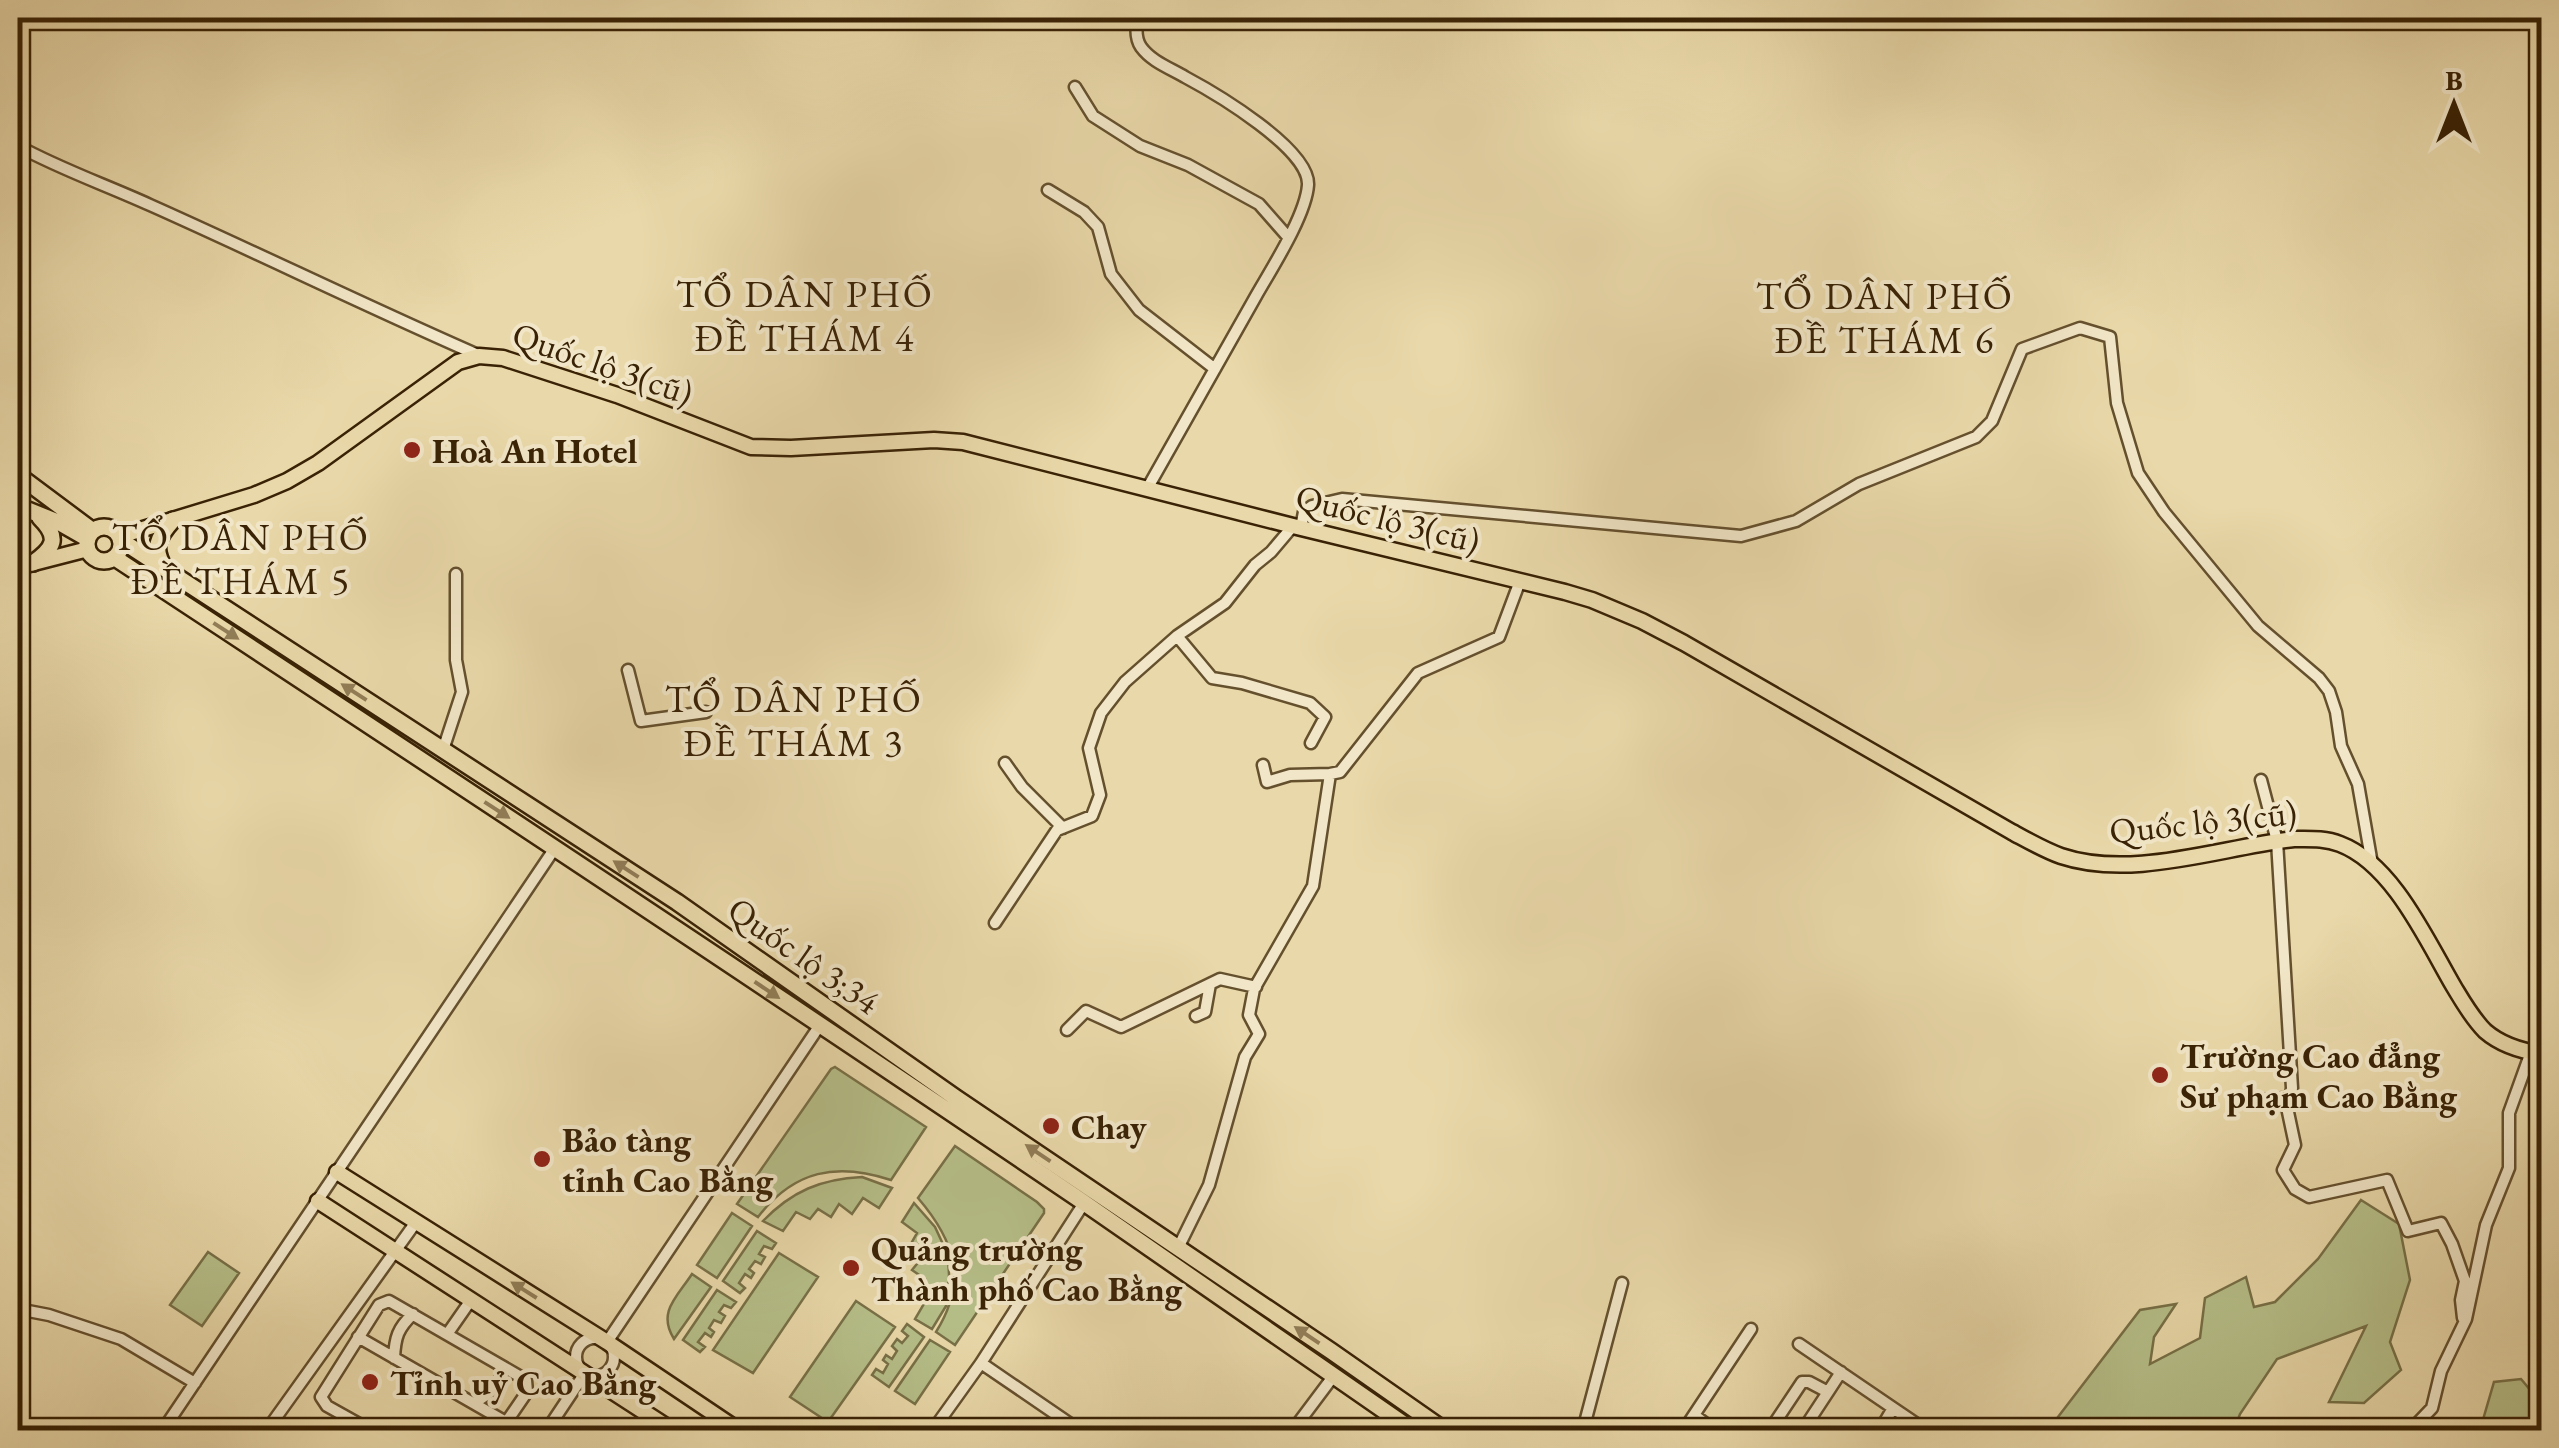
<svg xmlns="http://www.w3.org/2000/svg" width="2559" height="1448" font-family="'EB Garamond',serif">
<rect width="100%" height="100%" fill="#e9d8a9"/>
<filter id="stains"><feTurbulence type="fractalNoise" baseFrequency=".002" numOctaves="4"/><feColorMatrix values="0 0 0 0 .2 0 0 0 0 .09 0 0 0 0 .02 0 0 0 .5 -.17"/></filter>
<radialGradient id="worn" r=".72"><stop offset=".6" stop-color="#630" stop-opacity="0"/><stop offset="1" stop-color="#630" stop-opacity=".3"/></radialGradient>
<path fill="#b6bf89" stroke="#787047" stroke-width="2.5" d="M 835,1067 L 926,1127 L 891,1180 C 837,1162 794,1170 758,1217 L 737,1204 L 831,1069 Z
M 955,1146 L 1037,1202 L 1044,1209 L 1044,1213 L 955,1345 L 936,1332 C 968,1281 955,1241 918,1198 Z
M 862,1177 L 892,1188 L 879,1208 L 863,1198 L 852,1214 L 839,1204 L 831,1217 L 818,1209 L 810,1219 L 796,1212 L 783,1231 L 763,1221 C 792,1191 821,1179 862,1177 Z
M 2361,1200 L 2399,1224 L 2410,1280 L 2390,1342 L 2401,1370 L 2364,1403 L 2329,1402 L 2366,1326 L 2277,1359 L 2240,1414 L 2234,1430 L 2048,1430 L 2140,1310 L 2176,1304 L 2154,1337 L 2150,1364 L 2200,1338 L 2205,1298 L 2246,1277 L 2254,1307 L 2275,1302 L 2318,1259 Z
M 914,1203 L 935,1227 L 948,1255 L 949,1275 L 946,1306 L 932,1329 L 915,1319 L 928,1297 L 917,1290 L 925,1279 L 912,1270 L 921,1259 L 908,1249 L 917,1233 L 902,1222 Z
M 732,1213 L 752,1226 L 717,1278 L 697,1265 Z
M 757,1231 L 776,1243 L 772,1249 L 764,1246 L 759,1254 L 765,1257 L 761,1264 L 755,1261 L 749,1269 L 754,1273 L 751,1278 L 745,1274 L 739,1283 L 745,1288 L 740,1293 L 723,1281 Z
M 208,1252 L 239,1273 L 202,1326 L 170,1305 Z
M 779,1253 L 818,1277 L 753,1373 L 713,1350 Z
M 692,1274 L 711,1287 L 674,1339 C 657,1312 677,1297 692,1274 Z
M 717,1290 L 736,1302 L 731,1308 L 724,1305 L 719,1312 L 725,1316 L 721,1323 L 714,1320 L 709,1328 L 714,1332 L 711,1337 L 705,1333 L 698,1342 L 705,1347 L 700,1352 L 683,1340 Z
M 856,1301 L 895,1327 L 828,1422 L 790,1397 Z
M 907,1324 L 924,1337 L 889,1387 L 872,1375 L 876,1369 L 883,1373 L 888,1364 L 883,1360 L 886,1355 L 892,1359 L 897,1351 L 892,1346 L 897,1339 L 902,1343 L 908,1336 L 902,1331 Z
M 930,1340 L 950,1352 L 915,1404 L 895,1391 Z
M 2521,1379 L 2541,1403 L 2541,1430 L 2480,1430 L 2494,1382 Z"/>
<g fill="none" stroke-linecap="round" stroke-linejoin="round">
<defs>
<path id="minor" d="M 1138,18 C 1136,27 1135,38 1141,47 C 1152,62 1170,68 1185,77 C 1215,93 1310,149 1308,185 C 1306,215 1272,268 1256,296 C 1220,360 1183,425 1147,489
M 1075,87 L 1093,116 L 1140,146 L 1188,165 L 1259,204 L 1288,237
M 18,146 C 60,169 106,185 150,205 C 260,254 368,307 478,355
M 1048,190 L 1084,212 L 1098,227 L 1111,274 L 1139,310 L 1215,369
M 1293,526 L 1271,552 L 1255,565 L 1225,603 L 1177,636 L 1212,678 L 1242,683 L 1310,703 L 1325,717 L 1311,743
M 1301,528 L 1304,512 L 1312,506 L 1342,499 L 1741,536 L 1796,521 L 1859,484 L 1976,437 L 1992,421 L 2022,349 L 2080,328 L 2110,337 L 2117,403 L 2138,473 L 2164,512 L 2258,626 L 2319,678 L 2329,691 L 2336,712 L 2341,746 L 2358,784 L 2372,864
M 628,670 L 641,721 L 706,712
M 443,750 L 462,692 L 456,660 L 456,574
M 1005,763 L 1022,787 L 1063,828
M 1263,765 L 1267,782 L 1290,775 L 1330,774
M 995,923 L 1057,830 L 1092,816 L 1100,795 L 1089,748 L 1101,713 L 1125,682 L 1177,636
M 1196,1016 L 1205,1012 L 1210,984
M 1067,1030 L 1086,1011 L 1121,1027 L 1220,979 L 1256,987
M 2285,1098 L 2295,1145 L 2283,1170 L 2295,1189 L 2309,1197 L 2387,1180 L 2408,1231 L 2441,1223 L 2452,1244 L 2465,1281 L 2461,1300 L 2463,1318
M 2238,1103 L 2285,1098 L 2291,1095 L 2292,1088 L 2277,841 L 2261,780
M 1178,1248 L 1209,1185 L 1245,1057 L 1259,1034 L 1249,1015 L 1254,989 L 1313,886 L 1330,774 L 1340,772 L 1418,673 L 1499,637 L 1520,581
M 18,1309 L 49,1315 L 121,1339 L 195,1383
M 448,1333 L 471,1300
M 358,1337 L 506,1422
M576 1357a19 19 0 1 1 38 0a19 19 0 1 1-38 0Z
M 607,1342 L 820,1025
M 1799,1344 L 1893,1408 L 1880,1430
M 394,1358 C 395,1337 398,1328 413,1314
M 981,1363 L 1079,1430
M 474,1403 C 491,1393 500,1387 503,1367
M 1893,1408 L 1924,1429
M 1694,1415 L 1714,1430
M 163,1430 L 555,848
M 267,1430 L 416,1222
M 370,1430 L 327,1406 L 321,1397 L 379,1305 L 389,1301 L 526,1380 L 527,1392 L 501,1430
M 547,1430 L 585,1373
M 933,1430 L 981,1363 L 1084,1203
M 1293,1430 L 1332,1378
M 1583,1430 L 1622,1283
M 1684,1430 L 1751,1329
M 1770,1430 L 1802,1382 L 1809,1382 L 1828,1392 L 1841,1372
M 1803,1430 L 1828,1392
M 2411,1430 L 2432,1408 L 2441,1371 L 2466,1319 L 2486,1225 L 2509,1168 L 2509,1113 L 2531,1052"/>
<path id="major" d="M 120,536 L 254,495 L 287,481 L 318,463 L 458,362 L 479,356 L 503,358 L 617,395 L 751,447 L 791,448 L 934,440 L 963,442 L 1293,526 L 1565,592 L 1592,600 L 1642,621 L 1684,643 L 2012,832 C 2027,840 2044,850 2061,856 C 2133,880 2221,847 2294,839 C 2310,839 2325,838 2340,844 C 2393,864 2427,941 2454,987 C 2463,1002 2472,1018 2485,1031 C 2501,1045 2521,1051 2542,1054
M 18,567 L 88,549
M 337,1172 L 607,1342 L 738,1430
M 318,1201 L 672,1430"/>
<path id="highway" d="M 18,475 L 93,531
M 18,506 L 60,523 L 88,539
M87 544a17 17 0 1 1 34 0a17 17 0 1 1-34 0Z
M 122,541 L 677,902 L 956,1098 L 1331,1351 L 1444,1430
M 115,558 C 439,771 762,984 1083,1202 C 1193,1278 1302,1355 1412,1430
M 33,563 C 54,548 60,538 40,518
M 165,569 C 152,548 157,538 173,520"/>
</defs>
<use href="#minor" stroke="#65502e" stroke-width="15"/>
<use href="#major" stroke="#392205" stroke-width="19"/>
<use href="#highway" stroke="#392205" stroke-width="20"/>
<use href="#minor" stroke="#f1e6c7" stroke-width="10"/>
<use href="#major" stroke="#e9d8a9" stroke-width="14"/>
<use href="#highway" stroke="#e9d8a9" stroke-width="15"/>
</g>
<defs><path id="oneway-solid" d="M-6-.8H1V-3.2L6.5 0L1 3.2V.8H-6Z" transform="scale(2.5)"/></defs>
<g fill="#917d57">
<use href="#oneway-solid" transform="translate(226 631) rotate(33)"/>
<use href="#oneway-solid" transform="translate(354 692) rotate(-147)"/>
<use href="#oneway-solid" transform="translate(497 810) rotate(33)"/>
<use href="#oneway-solid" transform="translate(626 869) rotate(-147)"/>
<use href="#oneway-solid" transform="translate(767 990) rotate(34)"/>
<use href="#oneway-solid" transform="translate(1038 1153) rotate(-146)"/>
<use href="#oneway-solid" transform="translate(524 1290) rotate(-148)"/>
<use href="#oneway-solid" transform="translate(1307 1335) rotate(-146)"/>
</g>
<g fill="#8f2418" stroke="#f1e6c7" stroke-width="4">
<circle cx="412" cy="450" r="10"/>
<circle cx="2160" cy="1075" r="10"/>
<circle cx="1051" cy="1126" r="10"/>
<circle cx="542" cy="1159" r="10"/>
<circle cx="851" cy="1268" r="10"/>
<circle cx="370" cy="1382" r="10"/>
</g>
<g text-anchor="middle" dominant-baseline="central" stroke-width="8" stroke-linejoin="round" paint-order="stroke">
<g font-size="35" fill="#392205" stroke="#f1e6c7">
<text transform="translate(603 363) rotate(19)">Quốc lộ 3(cũ)</text>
<text transform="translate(1388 518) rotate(14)">Quốc lộ 3(cũ)</text>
<text transform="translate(2203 821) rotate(-6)">Quốc lộ 3(cũ)</text>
<text transform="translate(804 955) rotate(35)">Quốc lộ 3;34</text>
</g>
<g font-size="35" font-weight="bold" fill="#392205" stroke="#f1e6c7" text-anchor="start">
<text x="432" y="450">Hoà An Hotel</text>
<text x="2180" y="1055">Trường Cao đẳng<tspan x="2180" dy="40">Sư phạm Cao Bằng</tspan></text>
<text x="1071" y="1126">Chay</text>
<text x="562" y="1139">Bảo tàng<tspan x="562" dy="40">tỉnh Cao Bằng</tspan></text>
<text x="871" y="1248">Quảng trường<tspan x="871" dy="40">Thành phố Cao Bằng</tspan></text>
<text x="390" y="1382">Tỉnh uỷ Cao Bằng</text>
</g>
<g font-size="38" letter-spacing="2.5" fill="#392205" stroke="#f1e6c7">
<text x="805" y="293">TỔ DÂN PHỐ<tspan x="805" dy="44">ĐỀ THÁM 4</tspan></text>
<text x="1885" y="295">TỔ DÂN PHỐ<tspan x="1885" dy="44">ĐỀ THÁM 6</tspan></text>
<text x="241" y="536">TỔ DÂN PHỐ<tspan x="241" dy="44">ĐỀ THÁM 5</tspan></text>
<text x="794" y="698">TỔ DÂN PHỐ<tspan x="794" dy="44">ĐỀ THÁM 3</tspan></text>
</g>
</g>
<rect width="2559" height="1448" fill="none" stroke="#e9d8a9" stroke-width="60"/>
<rect x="20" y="20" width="2519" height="1408" fill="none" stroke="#392205" stroke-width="5"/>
<rect x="30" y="30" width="2499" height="1388" fill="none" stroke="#392205" stroke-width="2.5"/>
<g transform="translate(2454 105)" stroke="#f1e6c7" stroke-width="8" paint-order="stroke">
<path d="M0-8L18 38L0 25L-18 38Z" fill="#392205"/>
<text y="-15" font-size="28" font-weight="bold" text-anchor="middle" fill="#392205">B</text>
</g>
<rect width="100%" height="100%" filter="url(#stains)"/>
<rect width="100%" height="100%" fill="url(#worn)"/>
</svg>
